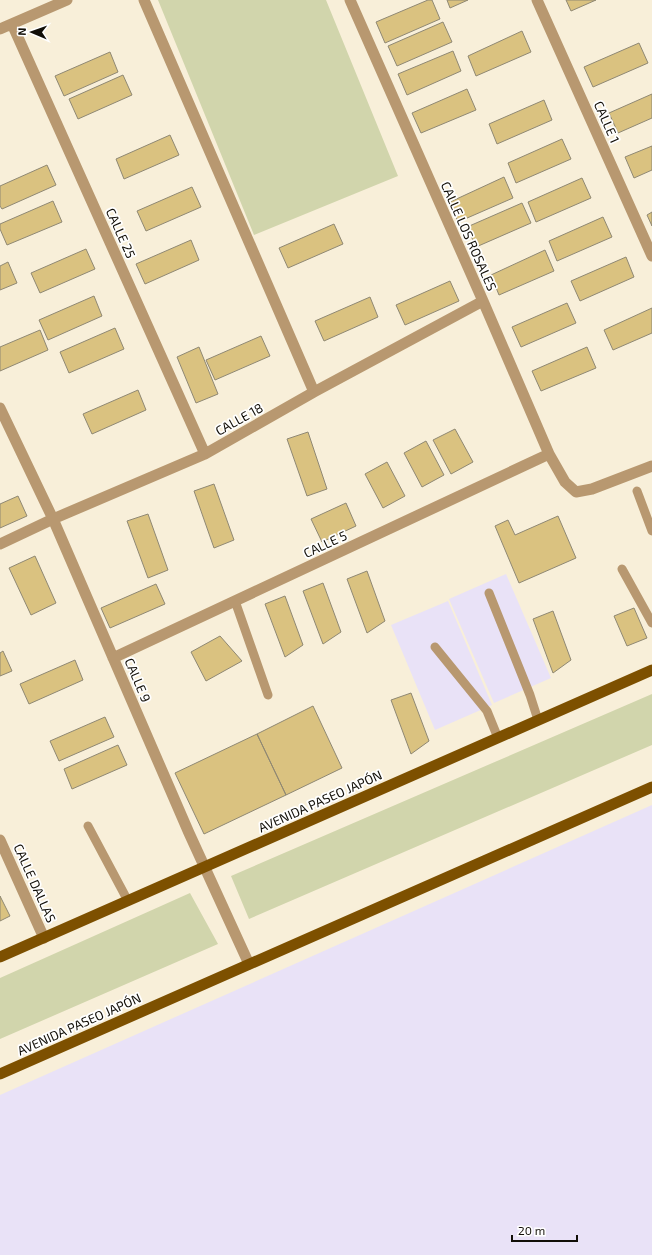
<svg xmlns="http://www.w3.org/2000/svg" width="652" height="1255" font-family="'Exo 2',sans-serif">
<rect width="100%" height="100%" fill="#f8efd9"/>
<path fill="#e9e2f7" d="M 506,574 L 551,678 L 494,703 L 449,599 Z
M 448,601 L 492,705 L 435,730 L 391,625 Z
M 652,805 L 652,1255 L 0,1255 L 0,1095 Z"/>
<path fill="#d1d5ac" d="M 158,0 L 326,0 L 398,176 L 254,235 Z
M 652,694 L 652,745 L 249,919 L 231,876 Z
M 190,893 L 218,944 L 0,1039 L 0,978 Z"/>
<path fill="#dac280" stroke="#8f8873" d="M 428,0 L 432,0 L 440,19 L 385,43 L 376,22 Z
M 447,0 L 468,0 L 450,8 Z
M 566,0 L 596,0 L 571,11 Z
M 443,22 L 452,42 L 397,66 L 388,46 Z
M 522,31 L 531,52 L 476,76 L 468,56 Z
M 639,43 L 648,63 L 593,87 L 584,67 Z
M 453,51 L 461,71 L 407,95 L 398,74 Z
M 110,52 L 118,72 L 64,96 L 55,76 Z
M 123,75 L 132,95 L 78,119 L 69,99 Z
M 467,89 L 476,110 L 421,133 L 412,113 Z
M 652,94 L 652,118 L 618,133 L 609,113 Z
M 544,100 L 552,120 L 497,144 L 489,124 Z
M 170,135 L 179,155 L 124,179 L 116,159 Z
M 562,139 L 571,159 L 516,183 L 508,163 Z
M 652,146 L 652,170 L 634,178 L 625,157 Z
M 47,165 L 56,185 L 2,209 L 0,206 L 0,186 Z
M 504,177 L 513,198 L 458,222 L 450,202 Z
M 582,178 L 591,198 L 536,222 L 528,202 Z
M 192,187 L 201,207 L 146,231 L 137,211 Z
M 53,201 L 62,222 L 7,245 L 0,229 L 0,224 Z
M 522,203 L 531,223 L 476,247 L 467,227 Z
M 652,212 L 652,226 L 647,215 Z
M 603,217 L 612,237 L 557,261 L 549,241 Z
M 334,224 L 343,244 L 288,268 L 279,248 Z
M 191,240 L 199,260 L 145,284 L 136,264 Z
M 86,249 L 95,269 L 40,293 L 31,273 Z
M 545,250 L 554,271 L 499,295 L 491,275 Z
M 626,257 L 634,277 L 580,301 L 571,281 Z
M 8,262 L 17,283 L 0,290 L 0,266 Z
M 450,281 L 459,301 L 405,325 L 396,305 Z
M 94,296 L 102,316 L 48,340 L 39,320 Z
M 370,297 L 378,317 L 324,341 L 315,321 Z
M 567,303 L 576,323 L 521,347 L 512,327 Z
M 652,308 L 652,333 L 613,350 L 604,330 Z
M 115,328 L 124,349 L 69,373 L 60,352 Z
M 40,330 L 48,350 L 0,371 L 0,347 Z
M 261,336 L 270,356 L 215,380 L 206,360 Z
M 199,347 L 218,394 L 196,403 L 177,357 Z
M 587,347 L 596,368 L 541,391 L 532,371 Z
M 138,390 L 146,410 L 92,434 L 83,414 Z
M 455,429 L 473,462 L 451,474 L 433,440 Z
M 308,432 L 327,489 L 307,496 L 287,439 Z
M 426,441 L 444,475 L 422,487 L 404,453 Z
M 387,462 L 405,496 L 383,508 L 365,474 Z
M 214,484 L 234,540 L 214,548 L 194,491 Z
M 18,496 L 27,516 L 0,528 L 0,504 Z
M 346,503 L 356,526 L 322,542 L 311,519 Z
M 148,514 L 168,570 L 148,578 L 127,521 Z
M 558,516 L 576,558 L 519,583 L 495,526 L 508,520 L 515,535 Z
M 35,556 L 56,603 L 31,615 L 9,568 Z
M 367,571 L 385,621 L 367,633 L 347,579 Z
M 323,583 L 341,632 L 323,644 L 303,591 Z
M 156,584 L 165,604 L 110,628 L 101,608 Z
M 285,596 L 303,645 L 285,657 L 265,604 Z
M 634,608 L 647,638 L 627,646 L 614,616 Z
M 553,611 L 571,660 L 553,673 L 533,619 Z
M 220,636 L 242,661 L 206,681 L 191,652 Z
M 3,651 L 12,671 L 0,676 L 0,653 Z
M 75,660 L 83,680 L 29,704 L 20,684 Z
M 411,693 L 429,741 L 411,754 L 391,700 Z
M 313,706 L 342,768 L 286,795 L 257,734 Z
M 105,717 L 114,737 L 59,761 L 50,741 Z
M 257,734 L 286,795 L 204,834 L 175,773 Z
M 118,745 L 127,765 L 72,789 L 64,769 Z
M 0,896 L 10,916 L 0,921 Z"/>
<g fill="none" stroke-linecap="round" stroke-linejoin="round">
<path stroke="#b89870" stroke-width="9" d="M 637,491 L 652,531
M 622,569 L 652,623
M 489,593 L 530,695 L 538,720
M 235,601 L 268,695
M 435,647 L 487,711 L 498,738
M 88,826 L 128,901"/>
<path stroke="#b89870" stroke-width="11" d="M 144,0 L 314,392
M 350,0 L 483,301 L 549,454 L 565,482 L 576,492 L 592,489 L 652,466
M 537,0 L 652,256
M 12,24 L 205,454
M 0,29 L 67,0
M 0,408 L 53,519 L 189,833 L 249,964
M 0,544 L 53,519 L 205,454 L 314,392 L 483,301
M 113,658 L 549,454
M 0,840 L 44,938"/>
<path stroke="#7d5000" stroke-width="11" d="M 0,957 L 652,670
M 0,1074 L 652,787"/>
</g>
<g text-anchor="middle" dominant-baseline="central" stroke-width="3.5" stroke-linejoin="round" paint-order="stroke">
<g font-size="13" fill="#110e07" stroke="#fff">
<text transform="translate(607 122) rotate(66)">CALLE 1</text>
<text transform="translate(121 233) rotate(66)">CALLE 25</text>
<text transform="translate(469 236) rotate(66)">CALLE LOS ROSALES</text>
<text transform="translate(239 419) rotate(-29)">CALLE 18</text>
<text transform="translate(325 544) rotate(-25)">CALLE 5</text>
<text transform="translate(138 680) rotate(67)">CALLE 9</text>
<text transform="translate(320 801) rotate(-24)">AVENIDA PASEO JAPÓN</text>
<text transform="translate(35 883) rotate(66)">CALLE DALLAS</text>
<text transform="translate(79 1024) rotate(-24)">AVENIDA PASEO JAPÓN</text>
</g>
</g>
<g transform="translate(32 32) rotate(272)" stroke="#ffffff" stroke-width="3" paint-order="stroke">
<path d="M0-3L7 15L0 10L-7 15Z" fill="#110e07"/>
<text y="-6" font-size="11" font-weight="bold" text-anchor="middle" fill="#110e07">N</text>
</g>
<path d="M512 1235v6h65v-6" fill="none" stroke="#110e07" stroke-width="2"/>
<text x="518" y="1235" font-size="12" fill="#110e07" stroke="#ffffff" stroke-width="3" paint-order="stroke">20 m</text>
</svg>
